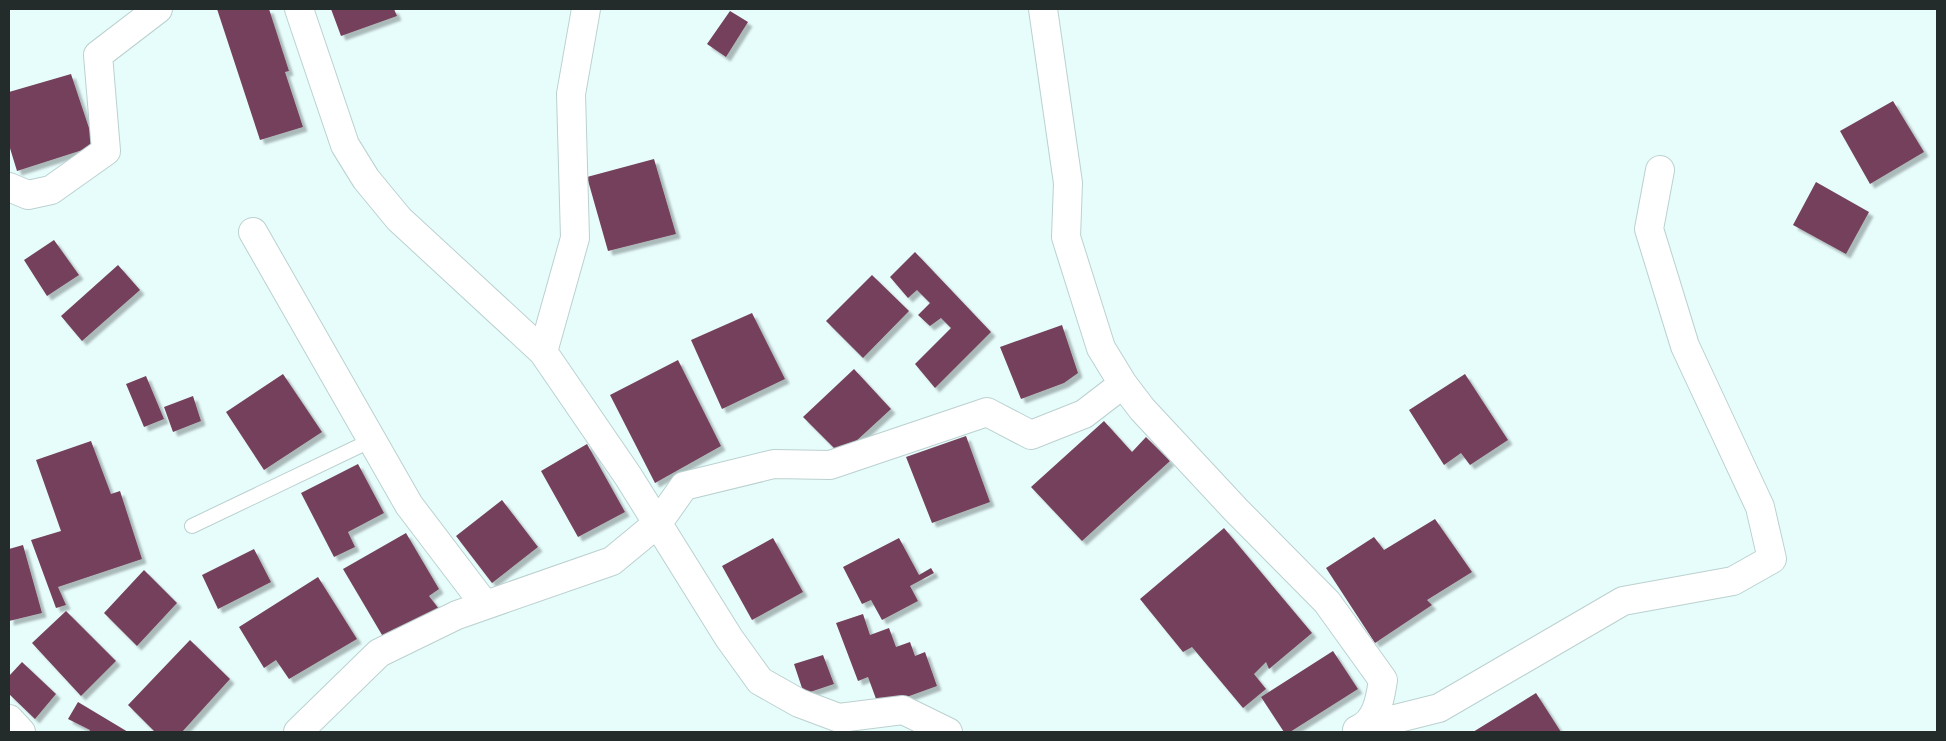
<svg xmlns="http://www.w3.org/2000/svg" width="1946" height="741" font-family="Helvetica,sans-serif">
<defs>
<filter id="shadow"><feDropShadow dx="4.5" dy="4.5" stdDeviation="1" flood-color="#0004"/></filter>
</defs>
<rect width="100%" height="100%" fill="#e7fdfc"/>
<path fill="#74415b" filter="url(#shadow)" d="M 217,9 L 269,9 L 289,71 L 285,72 L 303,127 L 260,140 Z
M 331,9 L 394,9 L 397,16 L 341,36 Z
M 730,11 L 748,22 L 726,57 L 707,44 Z
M 71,74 L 95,146 L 17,171 L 9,145 L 9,92 Z
M 1893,101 L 1924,152 L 1870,184 L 1840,131 Z
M 654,159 L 676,234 L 608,251 L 587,177 Z
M 1816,182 L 1869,212 L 1846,254 L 1793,225 Z
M 54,240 L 79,275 L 47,296 L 24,260 Z
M 915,252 L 991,332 L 935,388 L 915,364 L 951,328 L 941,318 L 930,326 L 918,315 L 930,303 L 917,290 L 908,298 L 890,277 Z
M 118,265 L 140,290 L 82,341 L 61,316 Z
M 872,275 L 909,311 L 863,358 L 826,321 Z
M 752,313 L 785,379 L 722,409 L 691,340 Z
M 1062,325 L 1078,373 L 1064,383 L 1021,399 L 1000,347 Z
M 678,360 L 721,446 L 655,483 L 610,395 Z
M 854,369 L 891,409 L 841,455 L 803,417 Z
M 283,374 L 322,432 L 264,470 L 226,412 Z
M 1465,374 L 1508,440 L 1470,465 L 1461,453 L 1444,465 L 1409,410 Z
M 146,376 L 164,419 L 144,427 L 126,384 Z
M 193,396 L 201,421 L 173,432 L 164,407 Z
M 1104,421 L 1132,452 L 1146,437 L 1170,461 L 1082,541 L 1031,487 Z
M 966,436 L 990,502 L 932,523 L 906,457 Z
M 91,441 L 111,494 L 120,491 L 142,559 L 58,587 L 66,605 L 56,608 L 31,540 L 61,531 L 36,460 Z
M 587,444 L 625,512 L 578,537 L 541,471 Z
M 358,464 L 384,513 L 348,532 L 355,547 L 334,557 L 301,493 Z
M 502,500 L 538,547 L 492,583 L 456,536 Z
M 1435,519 L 1472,572 L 1427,600 L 1432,605 L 1375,643 L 1326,568 L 1374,537 L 1384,550 Z
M 1224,528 L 1312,633 L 1269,669 L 1266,662 L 1254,674 L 1266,689 L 1243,708 L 1192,647 L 1183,652 L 1140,599 Z
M 406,533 L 439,589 L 429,596 L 439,609 L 385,640 L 343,569 Z
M 773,538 L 803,592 L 752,620 L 722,566 Z
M 899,538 L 919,575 L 931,568 L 934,573 L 910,586 L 918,601 L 882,620 L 871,600 L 862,604 L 843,567 Z
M 23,545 L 42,613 L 9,621 L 9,549 Z
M 254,549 L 271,582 L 218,609 L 202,575 Z
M 144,570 L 177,603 L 137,646 L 104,613 Z
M 318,577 L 357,639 L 289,679 L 276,660 L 264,668 L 239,627 Z
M 66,611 L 116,661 L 81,696 L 32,643 Z
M 863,614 L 870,635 L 889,628 L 896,647 L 910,642 L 915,656 L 925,652 L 937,686 L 879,707 L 868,677 L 858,681 L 836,623 Z
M 190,640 L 230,679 L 182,732 L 155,732 L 128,705 Z
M 1333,651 L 1358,689 L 1290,732 L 1284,732 L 1261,697 Z
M 823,655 L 834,684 L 804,694 L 794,664 Z
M 22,662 L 56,694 L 35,719 L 9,694 L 9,676 Z
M 1536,693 L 1561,732 L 1473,732 Z
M 78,702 L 128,732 L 89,732 L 90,730 L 68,719 Z"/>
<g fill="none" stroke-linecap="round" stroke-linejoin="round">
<defs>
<path id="lane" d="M 192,526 L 372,440"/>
<path id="street" d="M 299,9 L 345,145 L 366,179 L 399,219 L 543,352 L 628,476 L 729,638 L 760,681 L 799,703 L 839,718 L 903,710 L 948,732
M 1043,9 L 1068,183 L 1066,237 L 1101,348 L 1123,384 L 1142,409 L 1236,510 L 1327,602 L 1383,680 C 1380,699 1377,722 1357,730
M 9,187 L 28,195 L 51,190 L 106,151 L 98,55 L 158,9
M 253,232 L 409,505 L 485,605
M 543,352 L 575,238 L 571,94 L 586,9
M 9,719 L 21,732
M 1367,726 L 1439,708 L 1623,601 L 1733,581 L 1772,559 L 1760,507 L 1685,346 L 1649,229 L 1660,170
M 298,732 L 379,653 L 457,615 L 612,561 L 658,523 L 684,486 L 774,464 L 830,465 L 987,412 L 1031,435 L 1084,414 L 1123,384"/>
</defs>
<use href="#lane" stroke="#bbd1cf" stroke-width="16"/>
<use href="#street" stroke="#bbd1cf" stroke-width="30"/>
<use href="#lane" stroke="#fff" stroke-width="14"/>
<use href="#street" stroke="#fff" stroke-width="28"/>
</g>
<rect width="1946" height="741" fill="none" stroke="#232c2b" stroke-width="20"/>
</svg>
